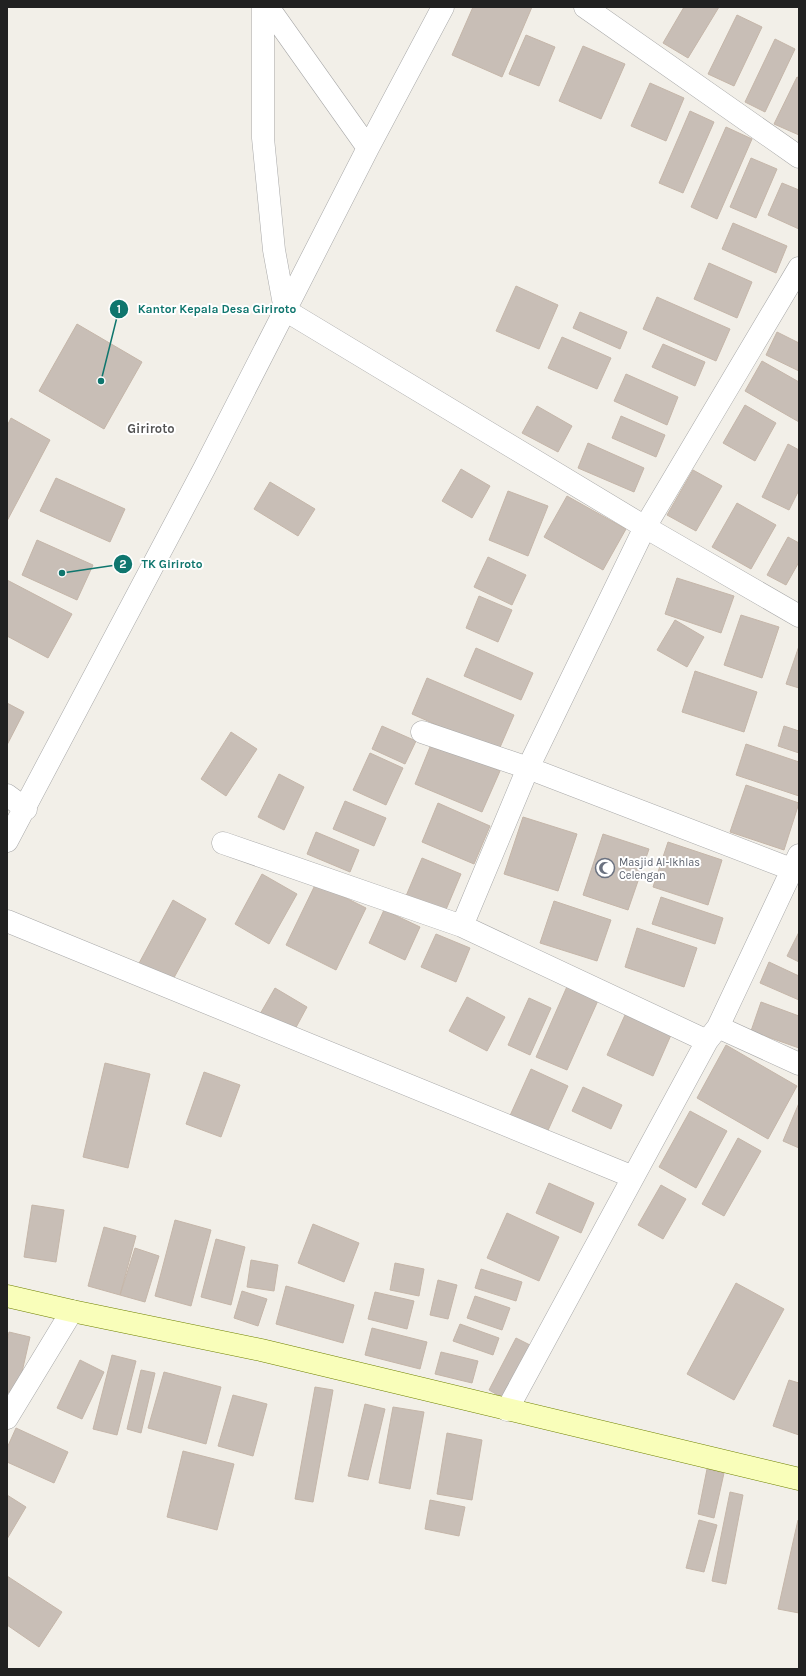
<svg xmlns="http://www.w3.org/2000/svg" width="806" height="1676" font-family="Karla,sans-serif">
<rect width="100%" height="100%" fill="#f2efe8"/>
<path fill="#c8beb6" stroke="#c5b6a9" d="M 473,7 L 532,7 L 502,77 L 452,55 Z
M 684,7 L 719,7 L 688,58 L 663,43 Z
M 737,15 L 762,27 L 734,86 L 708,74 Z
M 526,35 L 555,47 L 539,86 L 509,74 Z
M 775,39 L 795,49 L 765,112 L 745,102 Z
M 583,46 L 625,64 L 601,119 L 559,101 Z
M 797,77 L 799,78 L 799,135 L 774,124 Z
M 650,83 L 684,98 L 666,141 L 631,126 Z
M 690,111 L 714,122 L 683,193 L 659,183 Z
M 726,127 L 752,139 L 717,219 L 691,207 Z
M 751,158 L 777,169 L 756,218 L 730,207 Z
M 782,183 L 799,190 L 799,229 L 768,215 Z
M 733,223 L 787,246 L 776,273 L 722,249 Z
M 709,263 L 752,282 L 737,318 L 694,299 Z
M 516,286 L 558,305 L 539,349 L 496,331 Z
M 657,297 L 730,329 L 716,361 L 643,329 Z
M 580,312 L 627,332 L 620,349 L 573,328 Z
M 77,324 L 142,362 L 104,429 L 39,391 Z
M 777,332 L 799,343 L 799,371 L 766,355 Z
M 562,337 L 611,358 L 597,389 L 548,368 Z
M 663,344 L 705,362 L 695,386 L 652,367 Z
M 762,361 L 799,382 L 799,422 L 745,391 Z
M 626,374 L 678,397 L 667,425 L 614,401 Z
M 745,405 L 776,423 L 755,461 L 723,443 Z
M 537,406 L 572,426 L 558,452 L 522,433 Z
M 621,416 L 665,435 L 656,457 L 612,438 Z
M 11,418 L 50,440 L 7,521 L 7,426 Z
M 588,443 L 644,468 L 634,492 L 578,468 Z
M 788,444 L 799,450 L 799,490 L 789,510 L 762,497 Z
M 461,469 L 490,486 L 472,518 L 442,501 Z
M 693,470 L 722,486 L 696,531 L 667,515 Z
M 56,478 L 125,509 L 110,542 L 40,511 Z
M 270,482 L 315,509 L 298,536 L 254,509 Z
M 508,491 L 548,506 L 528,556 L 489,540 Z
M 567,496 L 626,529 L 603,570 L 544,537 Z
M 737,503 L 776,525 L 751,569 L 712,547 Z
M 788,537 L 799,543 L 799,562 L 786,585 L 767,575 Z
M 37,540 L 93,565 L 77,600 L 22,575 Z
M 488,557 L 526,575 L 512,605 L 474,587 Z
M 677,578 L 734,596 L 721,633 L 665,614 Z
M 7,580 L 72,614 L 48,658 L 7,636 Z
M 479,596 L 512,610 L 498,642 L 466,628 Z
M 741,615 L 779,627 L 762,678 L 724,665 Z
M 675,620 L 704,637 L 687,667 L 657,650 Z
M 799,646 L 799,688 L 786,684 Z
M 476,648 L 533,673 L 521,700 L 464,676 Z
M 695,671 L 757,692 L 744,732 L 682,712 Z
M 427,678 L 514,715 L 498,752 L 412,714 Z
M 7,703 L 24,712 L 7,745 Z
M 382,726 L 416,741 L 405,764 L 372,749 Z
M 784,726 L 799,731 L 799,753 L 778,746 Z
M 231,732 L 257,749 L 226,796 L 201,779 Z
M 432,742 L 500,771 L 482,812 L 415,784 Z
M 746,744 L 799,762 L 799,796 L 736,775 Z
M 370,753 L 403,768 L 386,805 L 353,790 Z
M 279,774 L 304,787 L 284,830 L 258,817 Z
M 746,785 L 799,803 L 784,850 L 730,832 Z
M 345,801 L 386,818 L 374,846 L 333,829 Z
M 438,803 L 490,826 L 474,864 L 422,842 Z
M 523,817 L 577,834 L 558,891 L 504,874 Z
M 316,832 L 359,850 L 350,872 L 307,854 Z
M 603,834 L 649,849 L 628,910 L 583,895 Z
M 668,842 L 722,860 L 708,905 L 653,887 Z
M 422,858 L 461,874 L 445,912 L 406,896 Z
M 262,874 L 297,894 L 269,944 L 235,924 Z
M 316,883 L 366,908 L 336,970 L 286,945 Z
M 661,897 L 723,918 L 715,944 L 652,924 Z
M 173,900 L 206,919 L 170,985 L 137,967 Z
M 554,901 L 611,920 L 597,961 L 540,943 Z
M 384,910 L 420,927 L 405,960 L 369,943 Z
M 637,928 L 697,948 L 684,987 L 625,967 Z
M 799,932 L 799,962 L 787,956 Z
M 436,934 L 470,948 L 456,982 L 421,967 Z
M 769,962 L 799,976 L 799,1000 L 760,983 Z
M 569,982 L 600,996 L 567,1070 L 536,1057 Z
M 275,988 L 307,1007 L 293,1033 L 260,1014 Z
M 467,997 L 505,1017 L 487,1051 L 449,1031 Z
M 529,998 L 551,1008 L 530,1055 L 508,1045 Z
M 761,1002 L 799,1016 L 799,1048 L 751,1031 Z
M 625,1015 L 671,1035 L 653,1076 L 607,1055 Z
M 726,1045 L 797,1086 L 768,1139 L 697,1098 Z
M 105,1063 L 150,1074 L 128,1168 L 83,1157 Z
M 531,1069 L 568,1086 L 545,1137 L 508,1120 Z
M 204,1072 L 240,1085 L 221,1137 L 186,1124 Z
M 583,1087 L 622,1105 L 611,1129 L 572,1111 Z
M 799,1103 L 799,1148 L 783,1141 Z
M 690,1111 L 727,1131 L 696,1188 L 659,1167 Z
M 738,1138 L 761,1151 L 724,1216 L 702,1204 Z
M 549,1183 L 594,1203 L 581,1233 L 536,1213 Z
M 661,1185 L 686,1199 L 663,1239 L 638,1225 Z
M 32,1205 L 64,1210 L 56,1262 L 24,1257 Z
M 507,1213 L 559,1237 L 539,1281 L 487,1258 Z
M 175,1220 L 211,1230 L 191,1306 L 155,1296 Z
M 313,1224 L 359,1243 L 344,1282 L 298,1263 Z
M 104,1227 L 136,1236 L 120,1295 L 88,1286 Z
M 216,1239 L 245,1247 L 231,1305 L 201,1297 Z
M 135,1248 L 159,1256 L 145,1302 L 120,1295 Z
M 251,1260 L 278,1265 L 274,1291 L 247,1287 Z
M 395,1263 L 424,1269 L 419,1296 L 390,1290 Z
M 481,1269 L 522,1282 L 516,1301 L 475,1288 Z
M 438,1280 L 457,1285 L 448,1319 L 430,1315 Z
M 736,1283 L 784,1309 L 734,1400 L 687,1374 Z
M 286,1286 L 354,1305 L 343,1343 L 276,1324 Z
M 242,1291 L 267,1299 L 258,1326 L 234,1318 Z
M 375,1292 L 414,1301 L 407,1329 L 368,1319 Z
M 475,1296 L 510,1308 L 502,1330 L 467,1318 Z
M 460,1324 L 499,1338 L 493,1355 L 453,1341 Z
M 372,1328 L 427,1342 L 420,1369 L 365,1355 Z
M 9,1332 L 30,1337 L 17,1394 L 7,1392 L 7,1342 Z
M 516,1338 L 530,1345 L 503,1398 L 489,1390 Z
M 441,1352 L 478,1361 L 472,1383 L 435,1374 Z
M 112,1355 L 136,1361 L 117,1435 L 93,1429 Z
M 80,1360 L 104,1372 L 82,1419 L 57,1408 Z
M 141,1370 L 155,1373 L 141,1433 L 127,1429 Z
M 164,1372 L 221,1387 L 206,1444 L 148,1428 Z
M 789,1380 L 799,1383 L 799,1435 L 773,1426 Z
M 315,1387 L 333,1390 L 313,1502 L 295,1499 Z
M 233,1395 L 267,1404 L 253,1456 L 218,1446 Z
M 365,1404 L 385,1409 L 368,1480 L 348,1476 Z
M 393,1407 L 424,1412 L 410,1489 L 379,1483 Z
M 16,1428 L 68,1452 L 54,1483 L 7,1462 L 7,1448 Z
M 447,1433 L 482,1440 L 472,1500 L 437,1494 Z
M 183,1451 L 234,1464 L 217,1530 L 167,1517 Z
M 707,1469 L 724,1473 L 714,1518 L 698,1514 Z
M 730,1492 L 743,1495 L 726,1584 L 712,1581 Z
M 7,1495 L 26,1507 L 7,1539 Z
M 430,1500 L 465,1507 L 459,1536 L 425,1529 Z
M 699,1520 L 717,1525 L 704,1572 L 686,1568 Z
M 798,1520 L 799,1521 L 799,1613 L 778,1609 Z
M 7,1576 L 62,1612 L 39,1647 L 7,1625 Z"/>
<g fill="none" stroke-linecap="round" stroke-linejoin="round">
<defs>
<path id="street" d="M 263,7 L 263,138 L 274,250 L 285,310 L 645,527 L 799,616
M 268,7 L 368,148
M 585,7 L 799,157
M 422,732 L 528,768 L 791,869
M 7,795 L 26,809
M 7,841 L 204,469 L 368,148 L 443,7
M 223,843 L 462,926
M 7,921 L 633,1177
M 718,1027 L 799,1064
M 707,1041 L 462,926 L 528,768 L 645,527 L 799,268
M 507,1410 L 707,1041 L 718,1027 L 799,855
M 7,1418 L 72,1311"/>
<path id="secondary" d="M 7,1296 L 72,1311 L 261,1350 L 799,1479"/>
</defs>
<use href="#street" stroke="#a8a8a8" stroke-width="23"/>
<use href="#secondary" stroke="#6f8100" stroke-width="23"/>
<use href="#street" stroke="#fff" stroke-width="22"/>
<use href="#secondary" stroke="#f9feba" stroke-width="22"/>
</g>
<defs>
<symbol id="mosque-ring" viewBox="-11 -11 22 22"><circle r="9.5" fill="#fff" stroke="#6b7280" stroke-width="1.5"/><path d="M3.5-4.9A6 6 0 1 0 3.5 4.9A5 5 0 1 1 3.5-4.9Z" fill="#6b7280"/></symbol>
</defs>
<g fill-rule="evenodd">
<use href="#mosque-ring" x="594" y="857" width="22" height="22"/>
</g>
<g text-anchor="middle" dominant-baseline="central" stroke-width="4" stroke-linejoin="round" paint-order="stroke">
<g font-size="11" fill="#5b616d" stroke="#fff" text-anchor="start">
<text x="619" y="862">Masjid Al-Ikhlas<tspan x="619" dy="13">Celengan</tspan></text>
</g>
<g font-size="13" font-weight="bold" fill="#545454" stroke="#fff">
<text x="151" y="428">Giriroto</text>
</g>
</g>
<path fill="none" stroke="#0f766e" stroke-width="1.5" d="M101 381L119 309M62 573L123 564"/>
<g fill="#0f766e" stroke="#fff" stroke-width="1.5">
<circle cx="101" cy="381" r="4"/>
<circle cx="62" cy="573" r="4"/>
<circle cx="119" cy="309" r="10"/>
<circle cx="123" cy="564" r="10"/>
</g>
<g font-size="12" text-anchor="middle" font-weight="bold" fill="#fff">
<text x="119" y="313">1</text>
<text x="123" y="568">2</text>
</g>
<g font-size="12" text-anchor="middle" font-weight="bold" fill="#0f766e" stroke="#fff" stroke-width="4" stroke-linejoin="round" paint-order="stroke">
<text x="217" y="313">Kantor Kepala Desa Giriroto</text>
<text x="172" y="568">TK Giriroto</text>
</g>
<rect width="806" height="1676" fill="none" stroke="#212121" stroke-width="16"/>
</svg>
